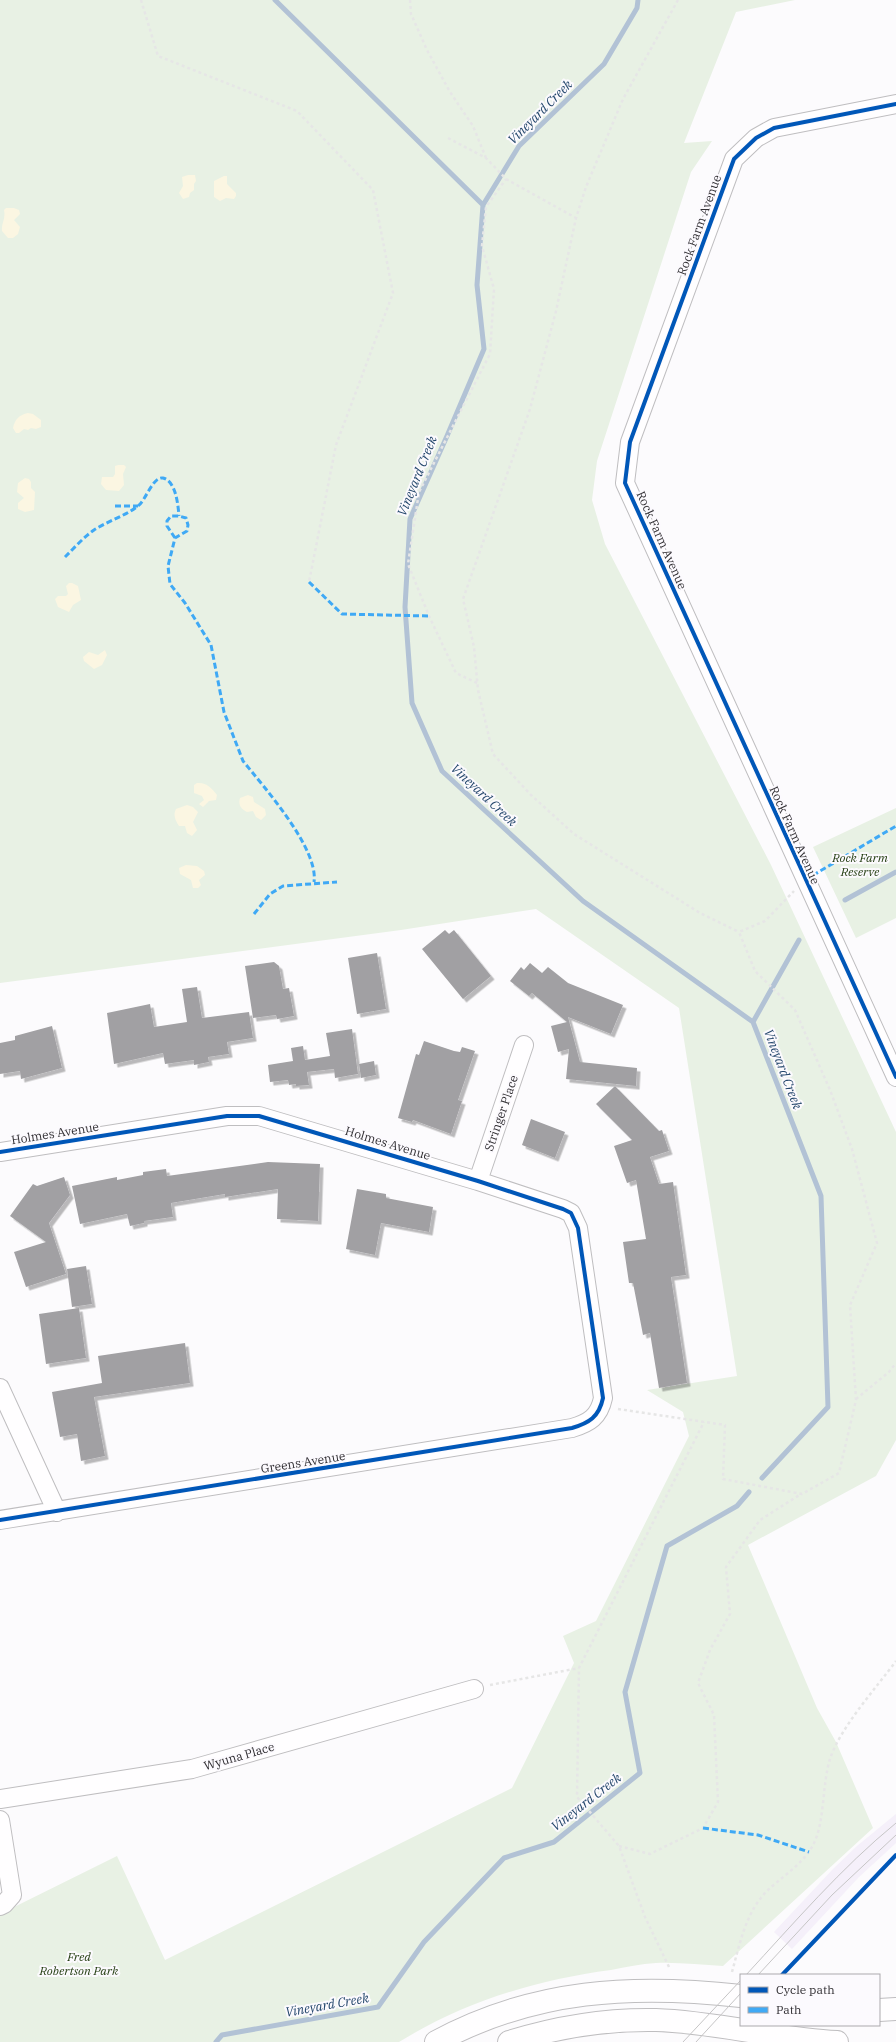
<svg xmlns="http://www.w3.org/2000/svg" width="896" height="2042" font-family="'IBM Plex Serif',serif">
<defs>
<filter id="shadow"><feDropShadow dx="3.5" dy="3.5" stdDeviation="0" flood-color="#0004"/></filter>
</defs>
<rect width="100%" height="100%" fill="#fcfbfd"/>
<path fill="#f5f0fa" d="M 896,1814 L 896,1843 L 859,1877 L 792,1949 L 774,1932 L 833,1869 L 857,1846 Z"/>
<path fill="#e8f1e4" d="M 0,0 L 795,0 L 736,12 L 684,143 L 712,141 L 691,172 L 597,461 L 592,500 L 605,544 L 771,865 L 896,1132 L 896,1440 L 876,1476 L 748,1545 L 817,1708 L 836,1742 L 873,1828 L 723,1966 C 701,1965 678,1962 656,1963 C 641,1964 626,1967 611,1970 C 535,1980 464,2002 399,2042 L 0,2042 L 0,1914 L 117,1856 L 165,1960 L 512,1788 L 574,1663 L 563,1636 L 596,1621 L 689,1436 L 683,1412 L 647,1390 L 737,1376 L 679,1008 L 536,909 L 401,930 L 0,983 Z
M 896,808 L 896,918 L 856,938 L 813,847 Z"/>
<path fill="#fbf6e2" d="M 188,175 L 195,175 L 196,181 L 194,184 L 194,190 L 190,193 L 189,197 L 183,199 L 179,193 L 183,186 L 182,177 Z
M 224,176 L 227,176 L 227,184 L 236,193 L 236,196 L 234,199 L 226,198 L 220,201 L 214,197 L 214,181 Z
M 6,208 L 14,208 L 19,210 L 20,214 L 14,220 L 20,227 L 18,234 L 13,238 L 8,238 L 2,231 C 1,223 6,219 4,210 Z
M 28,413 L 33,414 L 41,420 L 41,427 L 36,429 L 31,428 L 28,430 L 24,429 L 19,433 L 16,433 L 13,428 C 15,419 19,415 28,413 Z
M 118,465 L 124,465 L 126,467 L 123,474 L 124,485 L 119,491 L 106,490 L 101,484 L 102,477 L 113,477 L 115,474 L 115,466 Z
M 25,478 L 29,479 L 31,482 L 31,488 L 35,492 L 34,510 L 25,512 L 18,509 L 18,503 L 24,498 L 17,492 L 18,483 Z
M 69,583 L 72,583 L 78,586 L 81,600 L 73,605 L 69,612 L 58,607 L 55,599 L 58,596 L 66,596 L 68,594 L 66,586 Z
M 105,650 L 107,655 L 102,665 L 94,669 L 84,661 L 83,657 L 89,652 L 98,655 Z
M 197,783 C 206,782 212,788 217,795 L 216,800 L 209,801 L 203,807 L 199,804 L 204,800 L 202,796 L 194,793 L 194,785 Z
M 248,795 L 253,797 L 254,802 L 265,809 L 266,815 L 261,820 L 256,817 L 253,811 L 247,812 C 241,809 238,805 240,798 Z
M 187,805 L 193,807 L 198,812 L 193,822 L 197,830 L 192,836 L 187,833 L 185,826 L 179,826 C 175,820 173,815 176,809 Z
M 186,865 L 197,866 L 204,871 L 205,875 L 199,880 L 201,885 L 198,888 L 193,888 L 191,880 L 180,874 L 179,868 Z"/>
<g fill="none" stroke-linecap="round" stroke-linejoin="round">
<path stroke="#b2c2d5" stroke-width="5" d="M 275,0 L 483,205
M 638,0 L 637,8 L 604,64 L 519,146 L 483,205 L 477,285 L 484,349 L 447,436 L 410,519 L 405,607 L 412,703 L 442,771 L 583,901 L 753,1022 L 821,1196 L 828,1407 L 762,1478
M 845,900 L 896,872
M 753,1022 L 799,940
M 216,2042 L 222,2035 L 378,2007 L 424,1942 L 504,1858 L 554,1842 L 640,1773 L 625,1692 L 667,1546 L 737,1506 L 749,1492"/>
</g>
<path fill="#a1a0a3" filter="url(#shadow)" d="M 445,930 L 449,934 L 454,930 L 491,976 L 463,999 L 422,949 Z
M 377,953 L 386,1009 L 357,1014 L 348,958 Z
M 274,962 L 279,966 L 283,989 L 289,988 L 294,1016 L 277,1019 L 276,1015 L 253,1018 L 245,966 Z
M 530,963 L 542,973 L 548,967 L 568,983 L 623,1005 L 611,1034 L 568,1017 L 580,1062 L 637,1068 L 636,1086 L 566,1079 L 569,1049 L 558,1052 L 551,1026 L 567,1022 L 532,993 L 529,996 L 510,981 L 521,967 L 524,970 Z
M 197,987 L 202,1018 L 249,1012 L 253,1038 L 227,1042 L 229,1054 L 208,1057 L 209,1062 L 194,1065 L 194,1060 L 165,1064 L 163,1053 L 114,1064 L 107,1013 L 150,1004 L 154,1027 L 187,1022 L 182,989 Z
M 52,1026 L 62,1068 L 21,1079 L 20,1071 L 0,1074 L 0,1043 L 15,1040 L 15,1036 Z
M 352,1029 L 358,1074 L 335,1078 L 334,1069 L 307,1072 L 309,1085 L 296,1086 L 296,1084 L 289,1085 L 288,1080 L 270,1082 L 268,1065 L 293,1061 L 291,1048 L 303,1046 L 305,1060 L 330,1056 L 326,1033 Z
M 424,1041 L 454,1051 L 460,1052 L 462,1047 L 475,1051 L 458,1100 L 462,1101 L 451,1134 L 413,1120 L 412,1122 L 398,1118 L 416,1054 L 419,1055 Z
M 374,1061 L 376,1075 L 361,1078 L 359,1064 Z
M 615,1086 L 659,1131 L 662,1130 L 669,1151 L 650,1157 L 659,1184 L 673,1182 L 686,1275 L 671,1277 L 687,1383 L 659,1388 L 650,1333 L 643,1335 L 633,1283 L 629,1283 L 623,1242 L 646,1239 L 636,1180 L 627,1183 L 614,1146 L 632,1140 L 596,1104 Z
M 531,1119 L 565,1132 L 555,1158 L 522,1145 Z
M 268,1162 L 320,1164 L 318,1221 L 277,1219 L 278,1189 L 225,1197 L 225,1194 L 171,1203 L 173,1217 L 144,1221 L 144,1223 L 130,1226 L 127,1214 L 80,1224 L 72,1186 L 117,1177 L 117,1180 L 143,1175 L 143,1172 L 166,1169 L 167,1176 Z
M 64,1177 L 70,1195 L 49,1223 L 66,1274 L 26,1287 L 14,1252 L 46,1242 L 10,1216 L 33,1184 L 37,1186 Z
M 357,1189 L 386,1194 L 386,1198 L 433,1207 L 429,1232 L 381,1223 L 375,1255 L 346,1249 Z
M 86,1266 L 92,1304 L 72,1307 L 67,1269 Z
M 79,1308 L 86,1358 L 46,1364 L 39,1314 Z
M 185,1343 L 190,1383 L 94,1397 L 105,1456 L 81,1461 L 77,1434 L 60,1437 L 52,1392 L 102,1383 L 98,1356 Z"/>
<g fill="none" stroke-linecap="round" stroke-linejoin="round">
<defs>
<path id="minor" d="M 896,104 L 774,128 L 756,138 L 734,159 L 630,442 L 625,483 L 896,1077
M 0,1152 L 227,1116 L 259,1116 L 478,1181 L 563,1209 L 571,1213 L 578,1228 L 603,1398 C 599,1417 589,1423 572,1428 L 0,1520
M 478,1181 L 524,1045
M 0,1388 L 57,1512
M 0,1799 L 192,1769 L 474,1689
M 0,1820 L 12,1895 L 4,1904 L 0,1906"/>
<path id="major" d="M 879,2010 L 896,2009
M 436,2042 C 534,1989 633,1984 741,1996
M 509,2042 C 557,2027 606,2019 656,2020 C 717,2022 777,2039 837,2042"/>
</defs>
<use href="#minor" stroke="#bfbec0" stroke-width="20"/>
<use href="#major" stroke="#bfbec0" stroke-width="24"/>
<path stroke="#e6e6e6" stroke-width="2.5" stroke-dasharray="3 3" stroke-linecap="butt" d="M 141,0 L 158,56 L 297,111 L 373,190 L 393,293 L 336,445 L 309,582
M 410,0 L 411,14 L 427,50 L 450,92 L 473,126 L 486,158
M 678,0 L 623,99 L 586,187 L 576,218 L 556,311 L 530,409 L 463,599 L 474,647 L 478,690 L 493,754 L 531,795 L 574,834 L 700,913 L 739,932
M 448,138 L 486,158 L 506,179 L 576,218
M 477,683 L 456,673 L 429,616 L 408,564 L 419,492 L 490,354 L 494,289 L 482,246 L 486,207 L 506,179
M 856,1399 L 889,1372 L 896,1363
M 618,1409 L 725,1425 L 723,1479 L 802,1494 L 839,1473 L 856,1400 L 850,1305 L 877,1243 L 852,1149 L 830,1090 L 795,1010 L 755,971 L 739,932 L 765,921 L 794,891
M 490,1685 L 579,1668
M 619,1846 L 650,1854 L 703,1828 L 718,1802 L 714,1715 L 698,1683 L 710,1650 L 730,1614 L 726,1567 L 760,1520 L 801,1494
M 669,1967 L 645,1917 L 619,1846 L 577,1797 L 579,1668 L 704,1422
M 732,1972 C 740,1943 746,1911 768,1890 C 783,1876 804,1863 813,1845 C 825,1823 822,1784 830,1759 C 840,1728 876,1688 896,1661"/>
<use href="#minor" stroke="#fffeff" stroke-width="18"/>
<use href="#major" stroke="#fffeff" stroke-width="22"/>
<path stroke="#c6c5c6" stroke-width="1" d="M 746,1975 C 794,1923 841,1868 896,1823
M 758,1975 L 832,1895 L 896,1835
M 683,2042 L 741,1980
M 696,2042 L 741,1993"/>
<path stroke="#3fa9f5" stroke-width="3" stroke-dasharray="6 3" stroke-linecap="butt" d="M 115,506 L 138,506
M 175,538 L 167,526 L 167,521 L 171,516 L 179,516 L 186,518 L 188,525 L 187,531 L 175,538 L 168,566 L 170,584 L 185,603 L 211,645 L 224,712 L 243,761 C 264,787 319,849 314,882
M 65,557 C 74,548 84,537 94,530 C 108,521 125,516 138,506 C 146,500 153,476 163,478 C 176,481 178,505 179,516
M 309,582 L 342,614 L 429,616
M 805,880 L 896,826
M 254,914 L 270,894 L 283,886 L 337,882
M 703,1828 L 758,1835 L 809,1852"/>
<defs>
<path id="cycleway" d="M 896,104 L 774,128 L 756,138 L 734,159 L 630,442 L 625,483 L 896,1077
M 0,1152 L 227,1116 L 259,1116 L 478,1181 L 563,1209 L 571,1213 L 578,1228 L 603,1398 C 599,1417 589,1423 572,1428 L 0,1520
M 782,1975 L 896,1855"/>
</defs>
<use href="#cycleway" stroke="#fcfafe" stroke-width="6"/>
<use href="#cycleway" stroke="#0057b8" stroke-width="4"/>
</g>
<g text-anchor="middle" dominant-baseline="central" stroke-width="4" stroke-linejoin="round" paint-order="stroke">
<g font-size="12" fill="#312f33" stroke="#fcfafe">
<text transform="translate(699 225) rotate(-70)">Rock Farm Avenue</text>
<text transform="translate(662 540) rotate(66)">Rock Farm Avenue</text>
<text transform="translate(795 835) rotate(66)">Rock Farm Avenue</text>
<text transform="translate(501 1113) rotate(-71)">Stringer Place</text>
<text transform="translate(55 1133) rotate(-9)">Holmes Avenue</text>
<text transform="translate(388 1143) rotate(17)">Holmes Avenue</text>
<text transform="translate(303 1462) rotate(-9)">Greens Avenue</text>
<text transform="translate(239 1756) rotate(-16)">Wyuna Place</text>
</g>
<g font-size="12" font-style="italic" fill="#253f13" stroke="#fcfafe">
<text x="860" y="857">Rock Farm<tspan x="860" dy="14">Reserve</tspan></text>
<text x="79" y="1956">Fred<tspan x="79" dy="14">Robertson Park</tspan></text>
</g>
<g font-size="13" font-style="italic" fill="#24476c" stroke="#fcfafe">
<text transform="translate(540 112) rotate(-45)">Vineyard Creek</text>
<text transform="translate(417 476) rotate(-68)">Vineyard Creek</text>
<text transform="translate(484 795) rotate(43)">Vineyard Creek</text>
<text transform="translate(783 1069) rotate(69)">Vineyard Creek</text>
<text transform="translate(586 1802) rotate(-38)">Vineyard Creek</text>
<text transform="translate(327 2005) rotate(-10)">Vineyard Creek</text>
</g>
</g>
<rect x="740" y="1974" width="140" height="52" fill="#fcfafe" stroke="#aba9ad"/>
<rect x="748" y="1987" width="20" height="6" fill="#0057b8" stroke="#aba9ad"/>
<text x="776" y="1994" font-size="12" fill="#312f33">Cycle path</text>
<rect x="748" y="2007" width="20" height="6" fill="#3fa9f5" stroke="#aba9ad"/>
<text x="776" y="2014" font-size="12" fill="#312f33">Path</text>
</svg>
